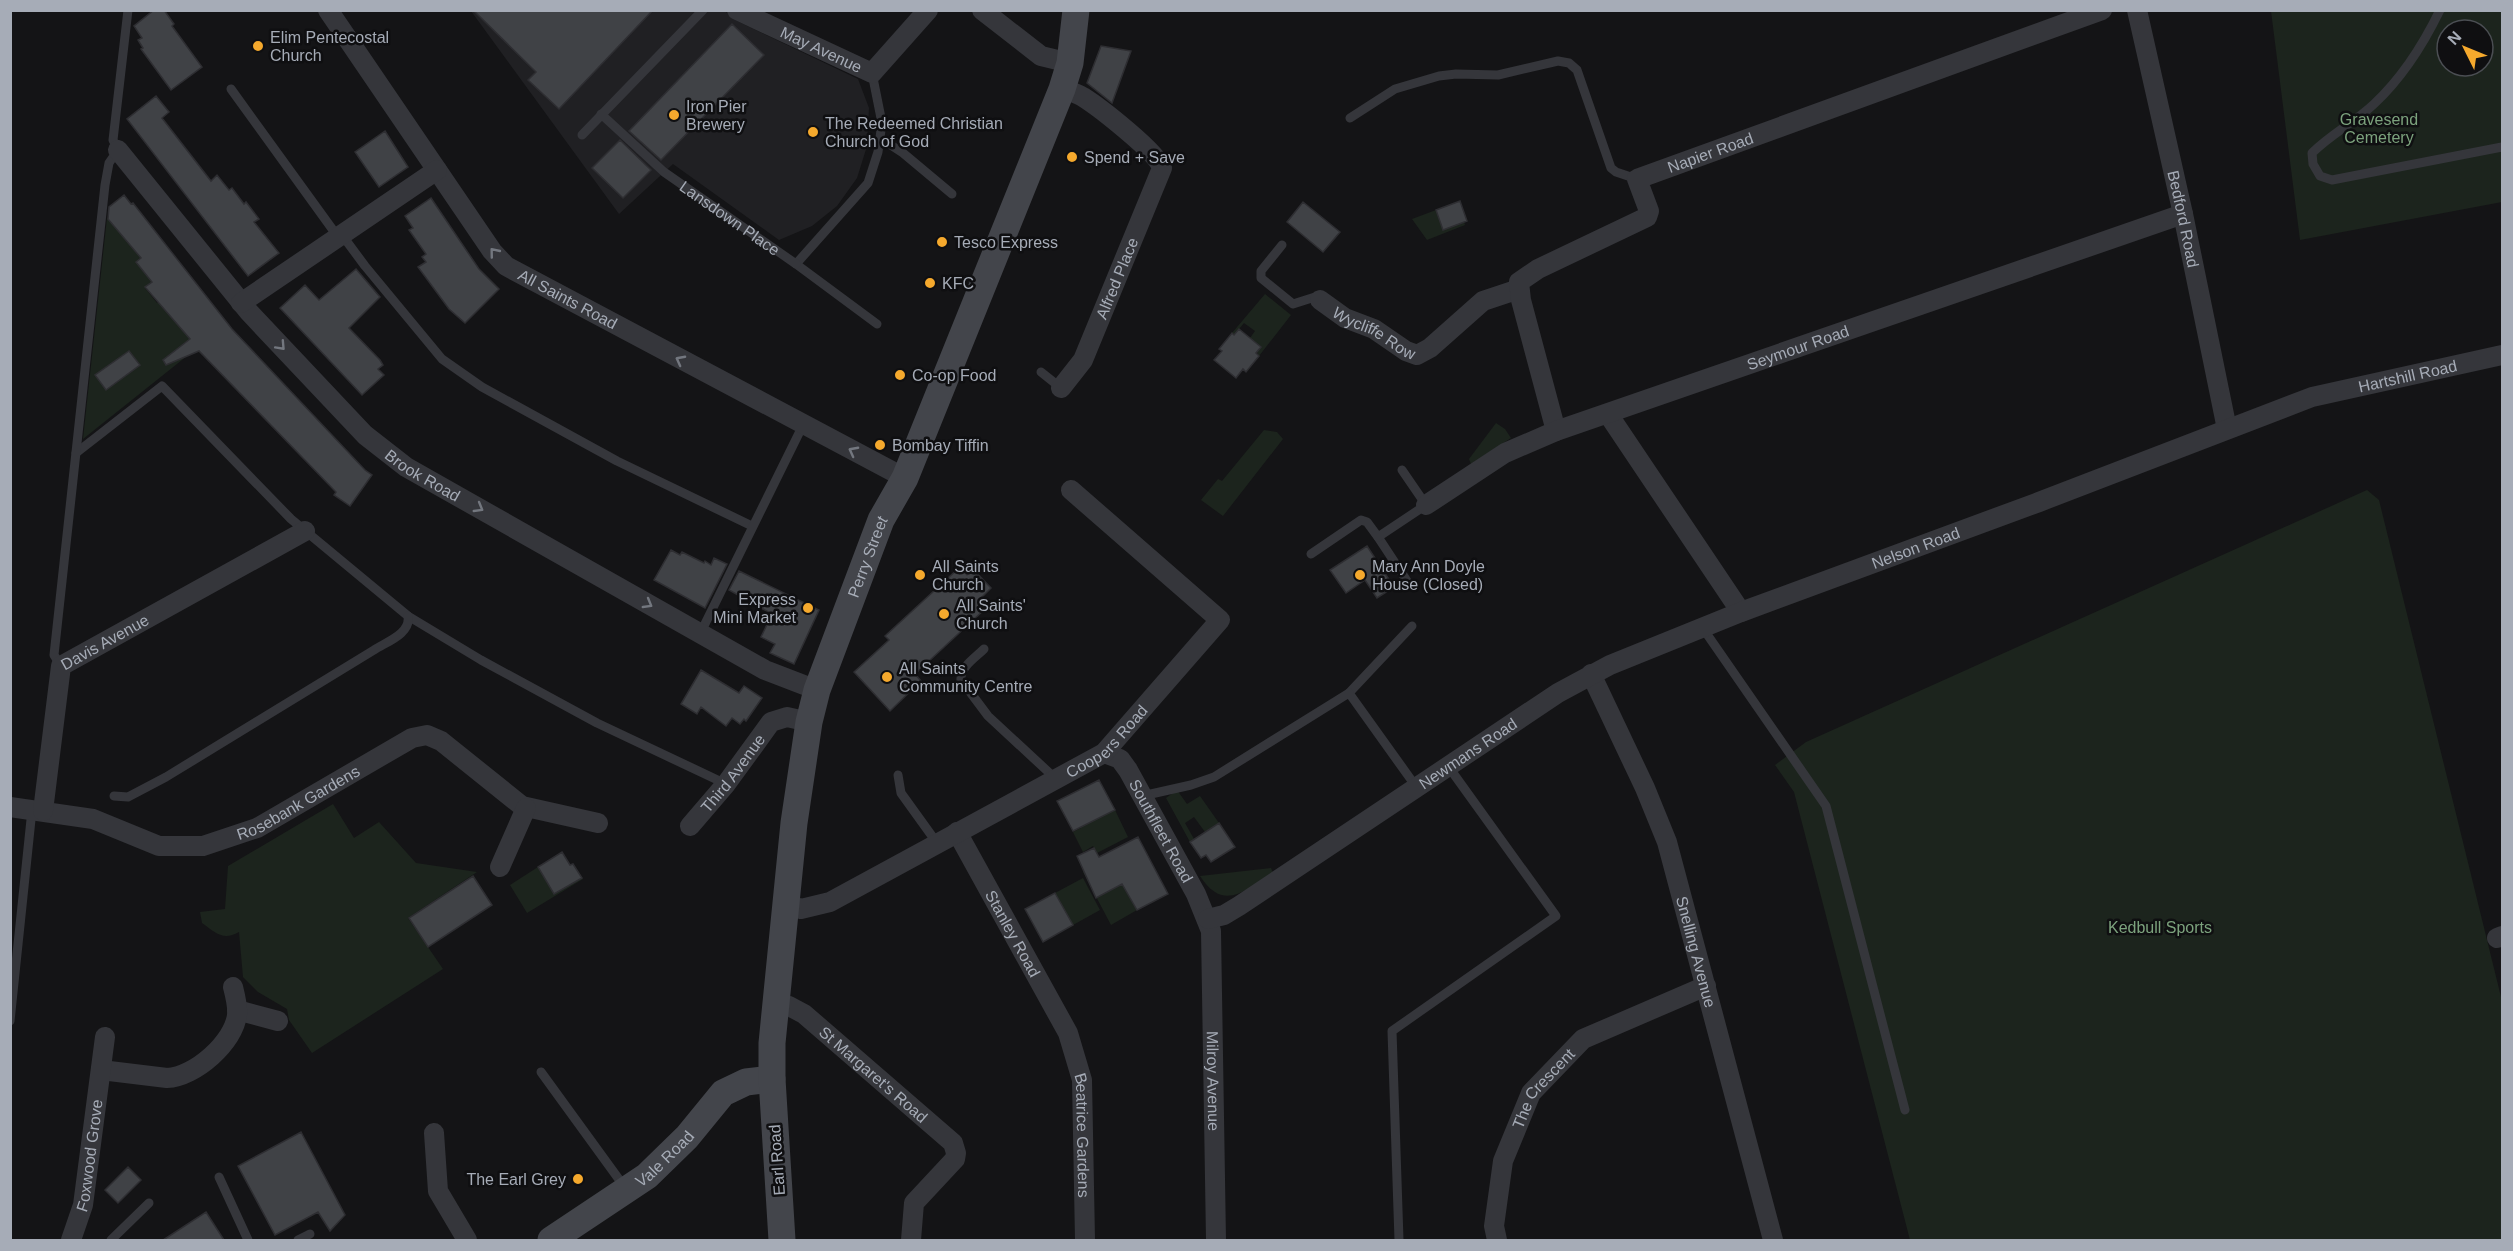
<svg xmlns="http://www.w3.org/2000/svg" width="2513" height="1251" font-family="Arial,sans-serif">
<rect width="100%" height="100%" fill="#141416"/>
<path fill="#202023" d="M 471,11 L 725,11 L 733,19 L 858,79 L 869,108 L 867,146 L 857,178 L 837,206 L 812,226 L 779,240 L 673,164 L 619,214 Z"/>
<path fill="#1c241d" fill-rule="evenodd" d="M 2271,11 L 2502,11 L 2502,202 L 2300,240 ZM 2447,30 L 2483,30 L 2483,66 L 2447,66 Z
M 1436,210 L 1443,230 L 1464,222 L 1465,225 L 1427,240 L 1412,219 Z
M 107,218 L 141,258 L 136,262 L 142,270 L 157,278 L 145,288 L 157,303 L 160,301 L 197,348 L 83,439 Z
M 1265,294 L 1291,315 L 1259,356 L 1250,338 L 1255,331 L 1244,323 L 1234,335 L 1232,333 Z
M 1496,423 L 1505,429 L 1511,438 L 1471,464 L 1469,459 Z
M 1264,430 L 1277,432 L 1283,439 L 1223,516 L 1201,500 L 1218,479 L 1222,481 Z
M 2367,490 L 2379,500 L 2502,1001 L 2502,1240 L 1910,1240 L 1794,792 L 1775,765 L 1806,742 Z
M 1177,790 L 1187,804 L 1200,796 L 1219,823 L 1205,832 L 1194,817 L 1185,823 L 1194,839 L 1190,842 L 1166,798 Z
M 333,804 L 354,838 L 379,822 L 416,863 L 477,872 L 408,918 L 443,969 L 312,1053 L 289,1020 L 287,1009 L 258,992 L 243,977 L 239,932 C 223,941 216,933 202,923 L 200,912 L 225,909 L 228,866 Z
M 1115,810 L 1128,837 L 1097,853 L 1093,846 L 1083,852 L 1073,832 L 1081,828 L 1077,819 L 1082,817 L 1086,824 Z
M 1086,864 L 1122,884 L 1137,910 L 1111,925 L 1083,872 Z
M 538,867 L 554,894 L 582,878 L 583,879 L 527,913 L 510,885 Z
M 1271,868 L 1273,873 C 1245,890 1224,913 1200,876 Z
M 1083,878 L 1100,910 L 1073,925 L 1055,893 Z"/>
<path fill="#404246" stroke="#2e2e32" stroke-width="1.5" d="M 154,10 L 164,10 L 174,24 L 172,26 L 202,67 L 171,90 L 141,49 L 143,48 L 138,40 L 142,38 L 134,26 Z
M 473,10 L 653,10 L 559,109 L 528,80 L 536,72 Z
M 732,24 L 764,55 L 661,160 L 629,131 Z
M 1101,46 L 1131,51 L 1112,103 L 1087,83 Z
M 156,96 L 169,112 L 162,118 L 211,181 L 217,175 L 229,190 L 232,188 L 244,204 L 246,202 L 259,219 L 254,222 L 279,253 L 248,276 L 127,119 Z
M 385,131 L 408,167 L 379,187 L 355,152 Z
M 620,140 L 651,170 L 623,198 L 592,168 Z
M 124,195 L 131,204 L 133,203 L 232,329 L 365,470 L 372,475 L 350,506 L 334,495 L 336,492 L 199,351 L 166,365 L 163,360 L 190,339 L 145,287 L 152,282 L 136,262 L 141,258 L 108,219 L 109,207 Z
M 431,198 L 479,269 L 499,289 L 465,323 L 449,309 L 418,267 L 426,262 L 422,257 L 426,254 L 409,230 L 413,228 L 405,216 Z
M 1460,201 L 1467,221 L 1443,230 L 1436,210 Z
M 1303,202 L 1340,232 L 1323,252 L 1287,222 Z
M 356,269 L 380,297 L 349,328 L 380,360 L 383,365 L 378,369 L 384,375 L 362,395 L 280,308 L 305,285 L 319,300 Z
M 1239,329 L 1261,347 L 1256,353 L 1259,356 L 1246,372 L 1243,369 L 1236,378 L 1214,360 L 1222,351 L 1219,349 L 1232,333 L 1234,335 Z
M 129,351 L 140,365 L 106,390 L 95,375 Z
M 1367,546 L 1394,587 L 1377,598 L 1365,580 L 1346,593 L 1330,570 Z
M 671,550 L 680,555 L 682,552 L 704,563 L 705,561 L 711,565 L 714,558 L 727,564 L 705,608 L 654,580 Z
M 960,567 L 967,575 L 973,569 L 991,588 L 978,601 L 985,609 L 915,674 L 921,681 L 890,711 L 854,672 L 889,640 L 885,636 Z
M 739,571 L 819,610 L 794,664 L 770,653 L 775,644 L 761,637 L 772,614 L 729,590 Z
M 701,670 L 739,693 L 744,686 L 762,698 L 746,721 L 744,719 L 740,724 L 732,718 L 726,726 L 701,707 L 697,714 L 681,704 Z
M 1099,780 L 1115,810 L 1073,831 L 1057,801 Z
M 1219,823 L 1235,847 L 1211,862 L 1206,855 L 1201,858 L 1190,842 Z
M 1138,837 L 1168,894 L 1137,910 L 1122,884 L 1096,898 L 1077,856 L 1094,848 L 1099,857 Z
M 562,852 L 570,865 L 573,864 L 582,878 L 554,894 L 538,867 Z
M 473,876 L 492,905 L 428,947 L 409,918 Z
M 1055,893 L 1073,925 L 1043,942 L 1025,909 Z
M 301,1132 L 345,1215 L 330,1231 L 318,1212 L 275,1235 L 238,1166 Z
M 128,1167 L 141,1180 L 118,1203 L 105,1190 Z
M 206,1212 L 224,1240 L 163,1240 Z"/>
<g fill="none" stroke-linecap="round" stroke-linejoin="round">
<g stroke="#35363b" stroke-width="9">
<path d="M 2440,10 C 2423,45 2403,77 2374,104 C 2355,122 2331,134 2312,153 L 2313,164 L 2320,176 L 2332,180 L 2502,147"/>
<path d="M 872,73 L 882,123 L 878,152 L 868,183 L 796,264 L 877,324"/>
<path d="M 231,89 L 338,237"/>
<path id="s1" d="M 601,114 L 664,172 L 796,264"/>
<path d="M 1350,118 L 1395,89 L 1439,76 L 1456,74 L 1498,75 L 1558,61 L 1569,63 L 1577,70 L 1611,168 L 1616,172 L 1637,179"/>
<path d="M 582,135 L 703,10"/>
<path d="M 880,138 L 903,153 L 952,194"/>
<path d="M 342,235 L 365,266 L 442,359 L 482,387 L 617,461 L 752,526"/>
<path d="M 1282,245 L 1261,271 L 1261,278 L 1293,304 L 1315,297 L 1320,300"/>
<path d="M 1041,372 L 1061,388"/>
<path d="M 76,453 L 162,386 L 291,519 L 408,616 L 481,660 L 597,723 L 726,784"/>
<path d="M 1378,537 L 1407,581"/>
<path d="M 1311,554 L 1361,520 L 1367,522 L 1378,537 L 1426,505 L 1402,470"/>
<path d="M 1702,627 L 1826,806 L 1905,1110"/>
<path d="M 700,634 L 803,425"/>
<path d="M 984,649 C 975,658 960,667 961,680 L 988,716 L 1056,779"/>
<path d="M 61,666 L 54,655 L 105,185 L 109,163 L 118,150 L 113,140 L 128,10"/>
<path d="M 1349,693 L 1412,626"/>
<path d="M 898,775 L 901,793 L 937,843"/>
<path d="M 114,796 L 128,797 L 166,777 L 374,650 C 386,642 411,634 408,616"/>
<path d="M 1142,796 L 1191,785 L 1214,777 L 1349,693 L 1417,788"/>
<path d="M 10,1021 L 32,810"/>
<path d="M 541,1072 L 626,1189"/>
<path d="M 219,1177 L 248,1240"/>
<path d="M 111,1240 L 149,1203"/>
<path d="M 298,1240 L 310,1234"/>
<path d="M 1399,1240 L 1392,1031 L 1556,916 L 1448,766"/>
</g>
<g stroke="#35363b" stroke-width="20">
<path id="s2" d="M 328,10 L 492,251 L 506,266 L 905,478"/>
<path id="s3" d="M 737,10 L 872,73 L 928,10"/>
<path d="M 982,10 L 1041,56 L 1070,63"/>
<path id="s4" d="M 2137,10 L 2183,214 L 2227,429"/>
<path id="s5" d="M 118,150 L 249,312 L 365,435 L 406,467 L 765,670 L 817,690"/>
<path id="s6" d="M 1320,300 L 1345,318 L 1374,329 L 1406,351 L 1417,355 L 1430,348 L 1483,301 L 1519,289"/>
<path d="M 241,303 L 437,170"/>
<path id="s7" d="M 1061,388 L 1083,360 L 1162,168 C 1158,153 1099,107 1083,97 C 1077,93 1069,91 1062,89"/>
<path d="M 1608,414 L 1741,612"/>
<path id="s8" d="M 1556,431 L 1521,300 L 1519,282 L 1538,269 L 1647,217 L 1649,211 L 1637,179 L 2102,10"/>
<path id="s9" d="M 1426,505 L 1505,453 L 1556,431 L 2183,214"/>
<path id="s10" d="M 1591,674 L 1645,788 L 1667,842 L 1773,1240"/>
<path id="s11" d="M 1104,753 L 1120,759 L 1128,770 L 1196,894 L 1211,931 L 1216,1240"/>
<path id="s12" d="M 10,807 L 93,819 L 159,846 L 203,846 L 257,828 L 412,738 L 427,735 L 441,741 L 522,806 L 598,823"/>
<path id="s13" d="M 43,811 L 61,666 L 305,531"/>
<path id="s14" d="M 690,826 L 726,784 L 771,722 L 787,717 L 809,722"/>
<path id="s15" d="M 957,832 L 1068,1033 L 1082,1080 L 1085,1240"/>
<path d="M 500,867 L 526,808"/>
<path id="s16" d="M 787,904 L 801,909 L 830,902 L 1104,753 L 1220,620 L 1071,490"/>
<path id="s17" d="M 1208,919 L 1224,915 L 1239,906 L 1558,693 L 1610,665 L 1741,612 L 2039,502 L 2312,397 L 2502,355"/>
<path d="M 2497,938 L 2502,936"/>
<path id="s18" d="M 775,1006 L 789,1006 L 804,1014 L 953,1143 L 956,1153 L 955,1159 L 914,1203 L 911,1240"/>
<path d="M 237,1010 L 278,1021"/>
<path d="M 101,1070 L 167,1078 C 195,1077 234,1042 237,1015 C 238,1006 235,995 233,987"/>
<path d="M 434,1133 L 438,1191 L 467,1240"/>
<path id="s19" d="M 71,1240 L 83,1205 L 105,1037"/>
<path id="s20" d="M 1497,1240 L 1494,1226 L 1503,1161 L 1531,1093 L 1583,1039 L 1706,986"/>
</g>
<g stroke="#43454b" stroke-width="27">
<path id="s21" d="M 551,1240 L 647,1176 L 687,1137 L 723,1093 L 746,1082 L 772,1079"/>
<path id="s22" d="M 782,1240 L 772,1079 L 772,1043 L 794,823 L 809,722 L 817,690 L 881,520 L 905,478 L 1062,89 L 1070,63 L 1076,10"/>
</g>
</g>
<defs><path id="oneway-chevron" d="M-2-3.5L2.5 0L-2 3.5" fill="none" stroke-width="1.6" stroke-linecap="round" stroke-linejoin="round" transform="scale(1.5)"/></defs>
<g stroke="#73777f">
<use href="#oneway-chevron" transform="translate(494 252) rotate(-129)"/>
<use href="#oneway-chevron" transform="translate(281 346) rotate(47)"/>
<use href="#oneway-chevron" transform="translate(680 360) rotate(-152)"/>
<use href="#oneway-chevron" transform="translate(853 451) rotate(-152)"/>
<use href="#oneway-chevron" transform="translate(479 508) rotate(30)"/>
<use href="#oneway-chevron" transform="translate(648 604) rotate(30)"/>
</g>
<g fill="#f5a92d" stroke="#0f0f11" stroke-width="2">
<circle cx="258" cy="46" r="6"/>
<circle cx="674" cy="115" r="6"/>
<circle cx="813" cy="132" r="6"/>
<circle cx="1072" cy="157" r="6"/>
<circle cx="942" cy="242" r="6"/>
<circle cx="930" cy="283" r="6"/>
<circle cx="900" cy="375" r="6"/>
<circle cx="880" cy="445" r="6"/>
<circle cx="920" cy="575" r="6"/>
<circle cx="1360" cy="575" r="6"/>
<circle cx="808" cy="608" r="6"/>
<circle cx="944" cy="614" r="6"/>
<circle cx="887" cy="677" r="6"/>
<circle cx="578" cy="1179" r="6"/>
</g>
<g text-anchor="middle" dominant-baseline="central" stroke-width="5" stroke-linejoin="round" paint-order="stroke">
<g font-size="16" fill="#a6acb7" stroke="#0f0f11" text-anchor="start">
<text x="270" y="37">Elim Pentecostal<tspan x="270" dy="18">Church</tspan></text>
<text x="686" y="106">Iron Pier<tspan x="686" dy="18">Brewery</tspan></text>
<text x="825" y="123">The Redeemed Christian<tspan x="825" dy="18">Church of God</tspan></text>
<text x="1084" y="157">Spend + Save</text>
<text x="954" y="242">Tesco Express</text>
<text x="942" y="283">KFC</text>
<text x="912" y="375">Co-op Food</text>
<text x="892" y="445">Bombay Tiffin</text>
<text x="932" y="566">All Saints<tspan x="932" dy="18">Church</tspan></text>
<text x="1372" y="566">Mary Ann Doyle<tspan x="1372" dy="18">House (Closed)</tspan></text>
<text x="796" y="599" text-anchor="end">Express<tspan x="796" dy="18">Mini Market</tspan></text>
<text x="956" y="605">All Saints'<tspan x="956" dy="18">Church</tspan></text>
<text x="899" y="668">All Saints<tspan x="899" dy="18">Community Centre</tspan></text>
<text x="566" y="1179" text-anchor="end">The Earl Grey</text>
</g>
<g font-size="16" fill="#a6acb7" stroke="#0f0f11">
<text stroke="none"><textPath href="#s3" startOffset="93">May Avenue</textPath></text>
<text stroke="none"><textPath href="#s8" startOffset="416">Napier Road</textPath></text>
<text stroke="none"><textPath href="#s1" startOffset="166">Lansdown Place</textPath></text>
<text stroke="none"><textPath href="#s4" startOffset="214">Bedford Road</textPath></text>
<text stroke="none"><textPath href="#s7" startOffset="124">Alfred Place</textPath></text>
<text stroke="none"><textPath href="#s2" startOffset="382">All Saints Road</textPath></text>
<text stroke="none"><textPath href="#s6" startOffset="64">Wycliffe Row</textPath></text>
<text stroke="none"><textPath href="#s9" startOffset="406">Seymour Road</textPath></text>
<text stroke="none"><textPath href="#s17" startOffset="1326">Hartshill Road</textPath></text>
<text stroke="none"><textPath href="#s5" startOffset="448">Brook Road</textPath></text>
<text stroke="none"><textPath href="#s17" startOffset="804">Nelson Road</textPath></text>
<text stroke="none"><textPath href="#s22" startOffset="696">Perry Street</textPath></text>
<text stroke="none"><textPath href="#s13" startOffset="196">Davis Avenue</textPath></text>
<text stroke="none"><textPath href="#s16" startOffset="366">Coopers Road</textPath></text>
<text stroke="none"><textPath href="#s17" startOffset="309">Newmans Road</textPath></text>
<text stroke="none"><textPath href="#s14" startOffset="68">Third Avenue</textPath></text>
<text stroke="none"><textPath href="#s12" startOffset="304">Rosebank Gardens</textPath></text>
<text stroke="none"><textPath href="#s11" startOffset="100">Southfleet Road</textPath></text>
<text stroke="none"><textPath href="#s15" startOffset="116">Stanley Road</textPath></text>
<text stroke="none"><textPath href="#s10" startOffset="298">Snelling Avenue</textPath></text>
<text stroke="none"><textPath href="#s18" startOffset="123">St Margaret's Road</textPath></text>
<text stroke="none"><textPath href="#s11" startOffset="362">Milroy Avenue</textPath></text>
<text stroke="none"><textPath href="#s20" startOffset="164">The Crescent</textPath></text>
<text stroke="none"><textPath href="#s15" startOffset="334">Beatrice Gardens</textPath></text>
<text stroke="none"><textPath href="#s19" startOffset="87">Foxwood Grove</textPath></text>
<text stroke="none"><textPath href="#s21" startOffset="140">Vale Road</textPath></text>
<text transform="translate(777 1160) rotate(-94)">Earl Road</text>
</g>
<g font-size="16" fill="#7ca27d" stroke="#0f0f11">
<text x="2379" y="119">Gravesend<tspan x="2379" dy="18">Cemetery</tspan></text>
<text x="2160" y="927">Kedbull Sports</text>
</g>
</g>
<rect width="2513" height="1251" fill="none" stroke="#a6acb7" stroke-width="24"/>
<g transform="translate(2465 48) rotate(313)"><circle r="28" fill="#0f0f11" stroke="#4b4e53" stroke-width="1.5"/>
<path d="M0-4.5L10 22L0 15L-10 22Z" fill="#f5a92d"/>
<text y="-9" font-size="16" font-weight="bold" text-anchor="middle" fill="#a6acb7">N</text>
</g>
</svg>
